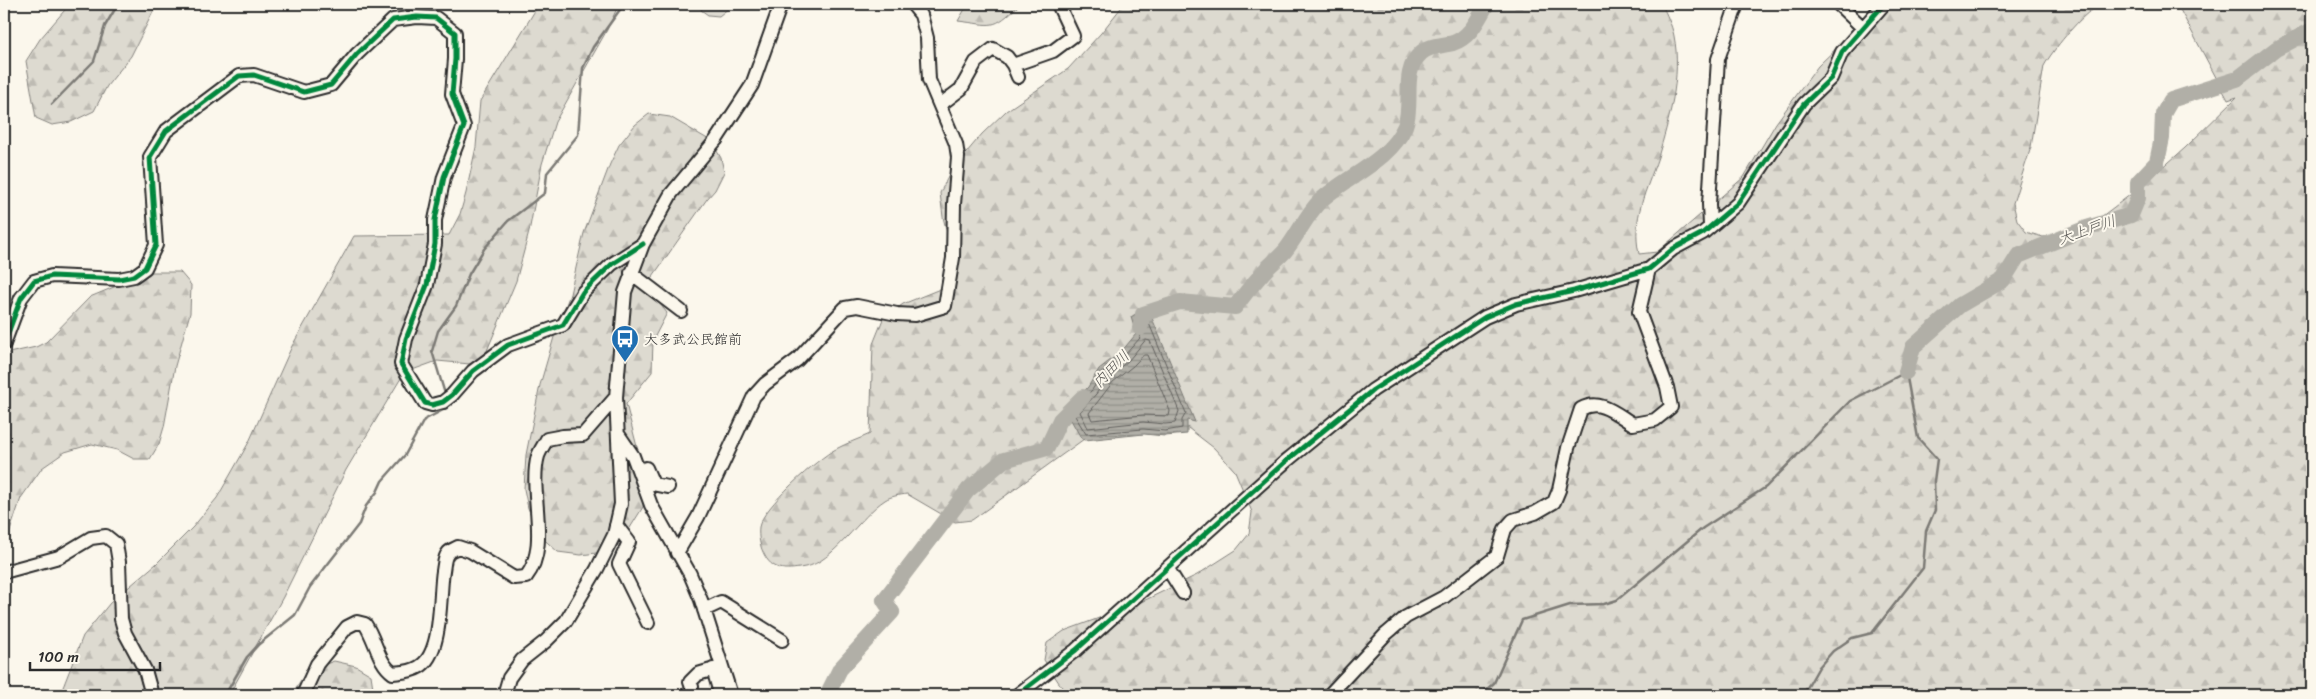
<svg xmlns="http://www.w3.org/2000/svg" width="2316" height="699" font-family="Sriracha,'Klee One',sans-serif">
<defs>
<pattern id="forest-firs" width="22" height="20" patternUnits="userSpaceOnUse" patternTransform="scale(1.25)"><rect width="22" height="20" fill="#dddad0"/><path d="M5 1l3.5 6h-7zM16 11l3.5 6h-7z" fill="#bebbb3"/></pattern>
<pattern id="water-rules" width="6" height="5" patternUnits="userSpaceOnUse" patternTransform="scale(1.25)"><rect width="6" height="5" fill="#b1afa7"/><path d="M0 2.5h6" fill="none" stroke="#908f88"/></pattern>
</defs>
<rect width="100%" height="100%" fill="#fbf7ec"/>
<filter id="ink" filterUnits="userSpaceOnUse"><feTurbulence type="fractalNoise" baseFrequency=".02" numOctaves="2"/><feDisplacementMap in="SourceGraphic" scale="10" xChannelSelector="R" yChannelSelector="G"/><feConvolveMatrix kernelMatrix="1 2 1 2 8 2 1 2 1" color-interpolation-filters="sRGB"/></filter>
<g filter="url(#ink)">
<path fill="url(#forest-firs)" stroke="#84827e" d="M 70,4 L 157,4 L 131,56 L 107,86 L 94,111 L 71,122 L 52,125 L 36,118 L 26,61 L 40,39 Z
M 539,4 L 619,4 L 607,30 L 555,122 L 542,164 L 529,232 L 516,281 L 481,365 L 437,361 L 404,373 L 346,470 L 283,597 L 229,695 L 60,695 L 83,636 L 110,603 L 156,564 L 193,527 L 217,498 L 249,442 L 292,346 L 354,236 L 449,235 L 460,214 L 466,193 L 476,147 L 480,101 Z
M 702,4 L 734,4 L 719,16 L 708,15 L 701,10 Z
M 968,4 L 1020,4 C 992,31 994,25 958,21 Z
M 1124,4 L 1662,4 C 1666,14 1672,25 1674,36 C 1682,76 1669,120 1658,157 C 1647,190 1631,218 1639,254 L 1657,252 L 1744,177 L 1776,123 L 1818,66 L 1882,4 L 2108,4 C 2103,6 2097,7 2093,9 C 2079,18 2052,51 2044,66 L 2031,147 L 2013,203 L 2017,220 L 2026,232 L 2043,237 L 2072,233 L 2097,220 L 2143,185 L 2185,148 L 2237,97 L 2228,100 L 2177,4 L 2312,4 L 2312,695 L 1067,695 L 1044,660 L 1047,643 L 1064,631 L 1137,604 L 1197,575 L 1236,550 L 1249,534 L 1252,512 L 1235,471 L 1214,448 L 1188,428 L 1165,418 L 1084,439 L 972,520 L 955,522 L 907,494 C 900,495 891,496 885,500 C 860,516 833,563 805,567 C 789,570 774,572 765,556 C 760,547 758,537 759,527 C 762,508 818,458 836,449 C 847,443 859,439 870,434 L 873,344 L 883,319 L 903,304 L 940,289 L 952,280 L 951,249 L 943,217 L 940,193 L 951,171 L 982,134 L 1006,111 L 1068,69 L 1101,33 Z
M 649,114 L 670,117 L 711,141 L 721,158 L 724,172 L 715,190 L 707,199 L 646,286 L 667,313 L 653,340 L 652,372 L 626,404 L 645,478 L 643,507 L 620,544 L 604,552 L 581,555 L 558,552 L 539,535 L 528,508 L 524,489 L 526,455 L 540,385 L 554,337 L 570,294 L 584,233 L 610,164 L 619,145 L 635,125 Z
M 150,272 L 180,272 L 191,285 L 190,313 L 175,366 L 164,427 L 159,444 L 150,459 L 134,459 L 117,450 L 92,444 L 65,452 L 42,468 L 21,498 L 4,549 L 4,354 L 36,347 L 46,342 L 90,297 Z
M 334,661 L 356,666 L 371,675 L 374,695 L 291,695 L 307,671 Z"/>
<path fill="url(#water-rules)" stroke="#7b7a75" d="M 1147,306 L 1195,422 L 1187,420 L 1187,434 L 1165,436 L 1144,434 L 1085,440 L 1080,436 L 1066,411 L 1088,387 L 1099,369 L 1121,352 L 1136,334 L 1131,317 Z"/>
<g fill="none" stroke-linecap="round" stroke-linejoin="round">
<path stroke="#61605d" stroke-width="1" d="M 1143,315 L 1146,316 L 1186,413 L 1182,420 L 1182,428 L 1165,431 L 1143,429 L 1086,434 L 1072,411 L 1092,390 L 1103,373 L 1124,356 L 1140,338 L 1141,333 L 1137,320 Z
M 1146,340 L 1150,341 L 1179,411 L 1175,423 L 1165,424 L 1143,422 L 1088,428 L 1080,412 L 1096,394 L 1108,377 L 1128,361 Z
M 1144,355 L 1147,355 L 1170,411 L 1169,416 L 1143,415 L 1092,420 L 1089,413 L 1113,382 L 1133,366 Z"/>
<path stroke="#7b7a75" stroke-width="2.5" d="M 52,104 L 94,61 L 105,26 L 118,4
M 445,394 L 432,351 L 438,331 L 456,306 L 469,274 L 484,249 L 508,221 L 545,193 L 547,173 L 578,135 L 583,68 L 593,47 L 624,4
M 225,695 L 247,657 L 259,644 L 295,615 L 310,587 L 359,524 L 366,506 L 377,492 L 382,481 L 405,455 L 424,420 L 447,408 L 446,405
M 1480,695 L 1494,683 L 1522,620 L 1570,605 L 1604,604 L 1617,600 L 1703,528 L 1766,487 L 1850,401 L 1906,372 L 1918,438 L 1937,459 L 1934,481 L 1935,510 L 1926,531 L 1923,568 L 1872,633 L 1852,638 L 1833,651 L 1819,667 L 1803,695"/>
<path stroke="#b1afa7" stroke-width="16" d="M 1140,328 L 1143,314 L 1180,302 L 1235,307 C 1243,296 1252,285 1261,275 C 1268,266 1278,259 1285,251 C 1298,235 1306,215 1320,201 C 1347,176 1390,161 1405,126 C 1414,103 1400,72 1421,53 C 1429,45 1442,46 1453,43 C 1471,37 1478,19 1487,4
M 1906,372 L 1913,347 L 1960,305 L 2003,280 L 2018,256 L 2087,228 L 2131,215 L 2138,198 L 2138,182 L 2157,162 L 2162,138 L 2163,114 L 2171,100 L 2237,79 L 2276,49 L 2312,30
M 827,695 L 840,669 L 892,612 L 884,600 L 968,490 L 1004,460 L 1047,448 L 1060,420 L 1083,397"/>
<defs>
<path id="minor" d="M 1838,4 L 1862,27
M 1013,65 L 1018,77
M 940,105 L 961,89 L 976,62 L 993,49 L 1007,57 L 1013,65 L 1053,51 L 1073,36 L 1058,4
M 1710,226 L 1709,204 L 1718,59 L 1737,4
M 631,273 L 681,311
M 4,344 L 21,298 L 34,281 L 52,276 L 119,279 L 134,276 L 145,268 L 156,245 L 150,157 L 166,131 L 239,76 L 254,75 L 304,92 L 331,85 L 357,54 L 393,20 L 417,17 L 436,18 L 455,33 L 455,59 L 452,94 L 464,126 L 444,177 L 435,220 L 435,244 L 427,285 L 406,339 L 401,364 L 425,403 L 432,405 L 443,402 L 452,395 L 473,371 L 508,345 L 563,325 L 583,292 L 612,264 L 643,244
M 618,434 L 633,456 L 651,505 L 690,574 L 701,600 L 731,695
M 646,468 L 653,484 L 668,487
M 616,525 L 629,542 L 619,564 L 648,623
M 677,553 L 698,517 L 754,396 L 765,384 L 797,360 L 845,308 L 857,306 L 897,314 L 915,315 L 945,306 L 953,258 L 954,204 L 958,157 L 956,144 L 929,80 L 927,38 L 921,15 L 912,4
M 1168,569 L 1183,593
M 4,572 L 59,557 L 91,538 L 106,536 L 116,544 L 119,562 L 121,619 L 125,633 L 145,670 L 152,695
M 704,610 L 721,602 L 782,640
M 713,669 L 720,693
M 692,687 L 690,682 L 698,674 L 721,667
M 303,695 L 317,664 L 347,627 L 357,622 L 365,624 C 376,640 378,663 393,673 C 402,672 411,672 419,667 C 443,654 439,596 443,571 C 444,566 444,557 448,553 C 450,550 455,549 458,547 L 470,551 L 514,578 L 526,577 C 551,546 528,491 538,456 C 540,450 544,445 547,439 L 563,436 L 583,435 L 616,397
M 504,695 L 509,678 L 522,660 L 546,641 L 566,621 L 597,569 L 614,535 L 621,504 L 616,397 L 625,292 L 643,244 L 671,194 L 716,140 L 752,85 L 781,4
M 1017,695 L 1076,650 L 1285,462 L 1373,390 L 1485,317 L 1516,304 L 1574,291 L 1649,269 L 1673,249 L 1703,233 L 1738,203 L 1804,104 L 1831,78 L 1842,52 L 1884,4
M 1329,695 L 1385,635 L 1406,617 L 1444,597 L 1497,556 L 1505,529 L 1513,520 L 1535,513 L 1554,502 L 1559,490 L 1568,448 L 1581,409 C 1600,398 1616,414 1633,424 L 1655,420 L 1671,407 L 1667,387 L 1639,312 L 1649,269"/>
</defs>
<use href="#minor" stroke="#2b2b2b" stroke-width="16"/>
<use href="#minor" stroke="#fbf7ec" stroke-width="12"/>
<defs>
<path id="cycleway" d="M 4,344 L 21,298 L 34,281 L 52,276 L 119,279 L 134,276 L 145,268 L 156,245 L 150,157 L 166,131 L 239,76 L 254,75 L 304,92 L 331,85 L 357,54 L 393,20 L 417,17 L 436,18 L 455,33 L 455,59 L 452,94 L 464,126 L 444,177 L 435,220 L 435,244 L 427,285 L 406,339 L 401,364 L 425,403 L 432,405 L 443,402 L 452,395 L 473,371 L 508,345 L 563,325 L 583,292 L 612,264 L 643,244
M 1017,695 L 1076,650 L 1285,462 L 1373,390 L 1485,317 L 1516,304 L 1574,291 L 1649,269 L 1673,249 L 1703,233 L 1738,203 L 1804,104 L 1831,78 L 1842,52 L 1884,4"/>
</defs>
<use href="#cycleway" stroke="#fbf7ec" stroke-width="8"/>
<use href="#cycleway" stroke="#00873e" stroke-width="5"/>
</g>
</g>
<defs>
<symbol id="bus-pin" viewBox="-11 -11 22 30"><path d="M0 17L-7.5 6A9.5 9.5 0 1 1 7.5 6Z" fill="#1f6fb2" stroke="#fbf7ec"/><path d="M-5-6H5V4H4V6H2V4H-2V6H-4V4H-5ZM-3.5-4V0h7V-4ZM-3.5 1.2v1.5H-2V1.2ZM2 1.2v1.5H3.5V1.2Z" fill="#fff"/></symbol>
</defs>
<g fill-rule="evenodd">
<use href="#bus-pin" x="609" y="323" width="32" height="43"/>
</g>
<g text-anchor="middle" dominant-baseline="central" stroke-width="4" stroke-linejoin="round" paint-order="stroke">
<g font-size="14" fill="#2b2b2b" stroke="#fbf7ec" text-anchor="start">
<text x="644" y="339">大多武公民館前</text>
</g>
<g font-size="15" font-style="italic" fill="#5a5956" stroke="#fbf7ec">
<text transform="translate(2087 230) rotate(-19)">大上戸川</text>
<text transform="translate(1111 369) rotate(-45)">内田川</text>
</g>
</g>
<rect width="2316" height="699" fill="none" stroke="#fbf7ec" stroke-width="20"/>
<rect x="10" y="10" width="2296" height="679" fill="none" stroke="#2b2b2b" stroke-width="2" filter="url(#ink)"/>
<path d="M30 662v8h130v-8" fill="none" stroke="#2b2b2b" stroke-width="2.5"/>
<text x="38" y="662" font-size="15" fill="#2b2b2b" stroke="#fbf7ec" stroke-width="4" paint-order="stroke">100 m</text>
</svg>
